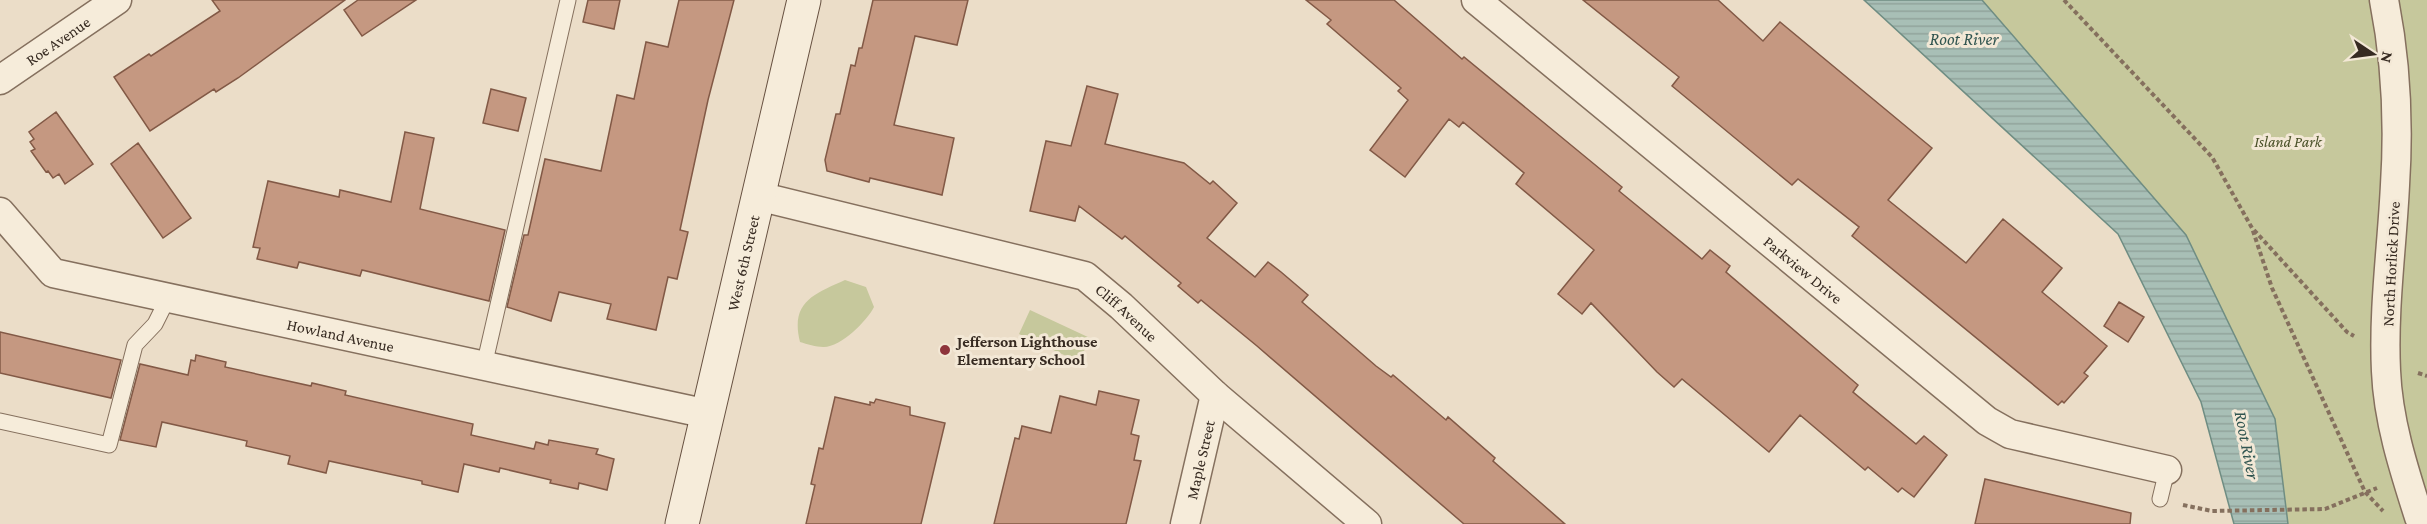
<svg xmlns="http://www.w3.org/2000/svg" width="2427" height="524" font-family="'Crimson Pro',serif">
<defs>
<pattern id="water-rules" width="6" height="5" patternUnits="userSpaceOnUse" patternTransform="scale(1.5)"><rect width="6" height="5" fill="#a8bfb6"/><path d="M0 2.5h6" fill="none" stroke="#91a49c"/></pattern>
</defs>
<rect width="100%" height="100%" fill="#ebddc8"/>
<path fill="#c6c89c" d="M 1982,0 L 2427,0 L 2427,524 L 2288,524 L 2275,419 Z
M 845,280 L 866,287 L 874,307 C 867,321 840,348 823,347 C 816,347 807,344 800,342 C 790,302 814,294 845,280 Z
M 1030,310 L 1090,338 L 1079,362 L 1019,334 Z"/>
<path fill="url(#water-rules)" stroke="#6f8d83" stroke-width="1.5" d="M 1864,0 L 1982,0 L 2186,235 L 2275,419 L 2288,524 L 2234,524 L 2201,402 L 2118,234 Z"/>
<path fill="#c59881" stroke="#825946" stroke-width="1.5" d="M 212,0 L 345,0 L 238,78 L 216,92 L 214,89 L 150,131 L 114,77 L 149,54 L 151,56 L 220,11 Z
M 358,0 L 416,0 L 362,36 L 344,10 Z
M 588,0 L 620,0 L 614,29 L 583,22 Z
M 679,0 L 734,0 L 708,100 L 680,230 L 688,232 L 677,279 L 668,277 L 656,330 L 607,319 L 611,304 L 559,292 L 551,321 L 507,307 L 524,235 L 528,235 L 545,159 L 601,171 L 617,95 L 634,99 L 646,42 L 668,47 Z
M 873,0 L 968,0 L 957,45 L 915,36 L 894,125 L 954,138 L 942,195 L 870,178 L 869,182 L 827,171 L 825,160 L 836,114 L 840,114 L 851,65 L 855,66 L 859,48 L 862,48 Z
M 1306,0 L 1394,0 L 1462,59 L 1464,57 L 1622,187 L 1619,191 L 1702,259 L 1710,250 L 1730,266 L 1726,272 L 1858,385 L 1853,392 L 1916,444 L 1924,436 L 1947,455 L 1937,468 L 1914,497 L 1902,488 L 1898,492 L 1868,467 L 1865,470 L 1800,415 L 1769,452 L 1682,379 L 1674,387 L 1657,372 L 1591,303 L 1582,314 L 1558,294 L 1594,250 L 1516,184 L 1524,173 L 1463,122 L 1459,127 L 1449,119 L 1405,177 L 1370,150 L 1408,100 L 1398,91 L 1401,88 L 1327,24 L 1331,20 Z
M 1583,0 L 1718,0 L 1763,41 L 1780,22 L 1932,148 L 1888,200 L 1966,263 L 2003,219 L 2062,268 L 2042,292 L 2107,346 L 2084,373 L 2088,376 L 2064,403 L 2062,401 L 2058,405 L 1852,236 L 1859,227 L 1798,179 L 1792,185 L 1672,86 L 1679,77 Z
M 1087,86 L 1118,94 L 1105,144 L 1184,163 L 1210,184 L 1213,181 L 1237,203 L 1207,238 L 1255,277 L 1268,262 L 1281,272 L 1308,295 L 1302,302 L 1376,366 L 1391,377 L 1393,375 L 1446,420 L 1448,417 L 1495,458 L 1493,461 L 1565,524 L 1464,524 L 1257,346 L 1201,300 L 1198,303 L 1178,286 L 1181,283 L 1125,236 L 1122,239 L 1079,206 L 1075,221 L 1030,211 L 1046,141 L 1071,146 Z
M 491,89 L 526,98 L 518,131 L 483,123 Z
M 56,112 L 93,164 L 65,184 L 59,174 L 53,178 L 48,171 L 46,172 L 31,151 L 35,149 L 30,142 L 34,139 L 29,132 Z
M 405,132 L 434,138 L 420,209 L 505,230 L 489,301 L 362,270 L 360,276 L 299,262 L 297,268 L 257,259 L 260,248 L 253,247 L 268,181 L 339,197 L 340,190 L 391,202 Z
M 138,143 L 191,218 L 163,238 L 111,164 Z
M 2119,302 L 2144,317 L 2128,342 L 2104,326 Z
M 0,332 L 121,360 L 111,398 L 0,373 Z
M 196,355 L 226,362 L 225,367 L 311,386 L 312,383 L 346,391 L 345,395 L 473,424 L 471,435 L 534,449 L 536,442 L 548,445 L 549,440 L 598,449 L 596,454 L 614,459 L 607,490 L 579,483 L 578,489 L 550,483 L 551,480 L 500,468 L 499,472 L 464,464 L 458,492 L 422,484 L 422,481 L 329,461 L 326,473 L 288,464 L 290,456 L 246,446 L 247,441 L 162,422 L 156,447 L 120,440 L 140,364 L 188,375 L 191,360 L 195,361 Z
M 1099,391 L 1139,400 L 1131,434 L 1139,436 L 1134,460 L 1141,461 L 1126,524 L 994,524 L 1015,438 L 1019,439 L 1022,426 L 1051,433 L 1060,396 L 1096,405 Z
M 835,397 L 870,405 L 870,402 L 874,403 L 876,399 L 910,407 L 910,415 L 945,423 L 921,524 L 806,524 L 815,485 L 811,484 L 819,448 L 823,449 Z
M 1985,479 L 2131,513 L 2130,524 L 1975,524 Z"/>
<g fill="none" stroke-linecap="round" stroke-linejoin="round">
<defs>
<path id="lane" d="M 484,366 L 568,0
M 0,421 L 109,445 L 135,345 L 155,324 L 168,298
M 2160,499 L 2167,470"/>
<g id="street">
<path id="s1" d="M 1476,0 L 1987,421 L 2010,434 L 2167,470"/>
<path d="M 2384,0 C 2396,61 2399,123 2395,185 C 2392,247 2383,309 2386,371 C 2388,421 2404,470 2419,517 L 2424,524"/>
<path id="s2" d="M 0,80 L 117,0"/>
<path id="s3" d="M 758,196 L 1085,276 L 1121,306 L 1215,395 L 1367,524"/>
<path id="s4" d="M 0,212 L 53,273 L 708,414"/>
<path id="s5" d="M 1185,524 L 1215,395"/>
</g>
<g id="secondary">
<path id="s6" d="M 682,524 L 804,0"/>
</g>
</defs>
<use href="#lane" stroke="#85705e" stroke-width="17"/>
<use href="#street" stroke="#85705e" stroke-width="31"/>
<use href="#secondary" stroke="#675141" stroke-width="35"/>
<path stroke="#85705e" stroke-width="4" stroke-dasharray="4.5 3" stroke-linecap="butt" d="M 2064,0 L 2212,157 L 2252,228 L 2272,288 L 2365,492 L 2383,511
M 2254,230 L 2347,332 L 2354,336
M 2418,373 L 2427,376
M 2183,505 L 2212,511 L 2325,509 L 2377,488"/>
<use href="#lane" stroke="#f6ecda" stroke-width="15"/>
<use href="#street" stroke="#f6ecda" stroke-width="28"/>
<use href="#secondary" stroke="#f6ecda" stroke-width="33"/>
</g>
<circle fill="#8e343b" stroke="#f3e8d6" stroke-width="2" cx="945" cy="350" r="6"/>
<g text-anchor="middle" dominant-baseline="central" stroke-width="6" stroke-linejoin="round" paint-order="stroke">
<g font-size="16" fill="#362a21" stroke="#f3e8d6">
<text stroke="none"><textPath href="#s2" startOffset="70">Roe Avenue</textPath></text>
<text stroke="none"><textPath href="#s6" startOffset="268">West 6th Street</textPath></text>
<text transform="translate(2391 264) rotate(-87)">North Horlick Drive</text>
<text stroke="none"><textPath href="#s1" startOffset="424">Parkview Drive</textPath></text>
<text stroke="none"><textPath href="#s3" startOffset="392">Cliff Avenue</textPath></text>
<text stroke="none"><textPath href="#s4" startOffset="375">Howland Avenue</textPath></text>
<text stroke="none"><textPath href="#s5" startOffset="66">Maple Street</textPath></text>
</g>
<g font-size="16" font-style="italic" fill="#4a5129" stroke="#f3e8d6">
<text x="2288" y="141">Island Park</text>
</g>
<g font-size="16" font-weight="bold" fill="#362a21" stroke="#f3e8d6" text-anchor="start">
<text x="957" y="341">Jefferson Lighthouse<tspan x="957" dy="18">Elementary School</tspan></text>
</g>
<g font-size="18" font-style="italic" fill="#315550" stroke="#f3e8d6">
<text x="1964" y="39">Root River</text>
<text transform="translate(2247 445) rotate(79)">Root River</text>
</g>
</g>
<g transform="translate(2373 54) rotate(103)" stroke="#f3e8d6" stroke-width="4.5" paint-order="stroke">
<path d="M0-4.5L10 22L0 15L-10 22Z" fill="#362a21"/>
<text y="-9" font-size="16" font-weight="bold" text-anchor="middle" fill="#362a21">N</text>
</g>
</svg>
